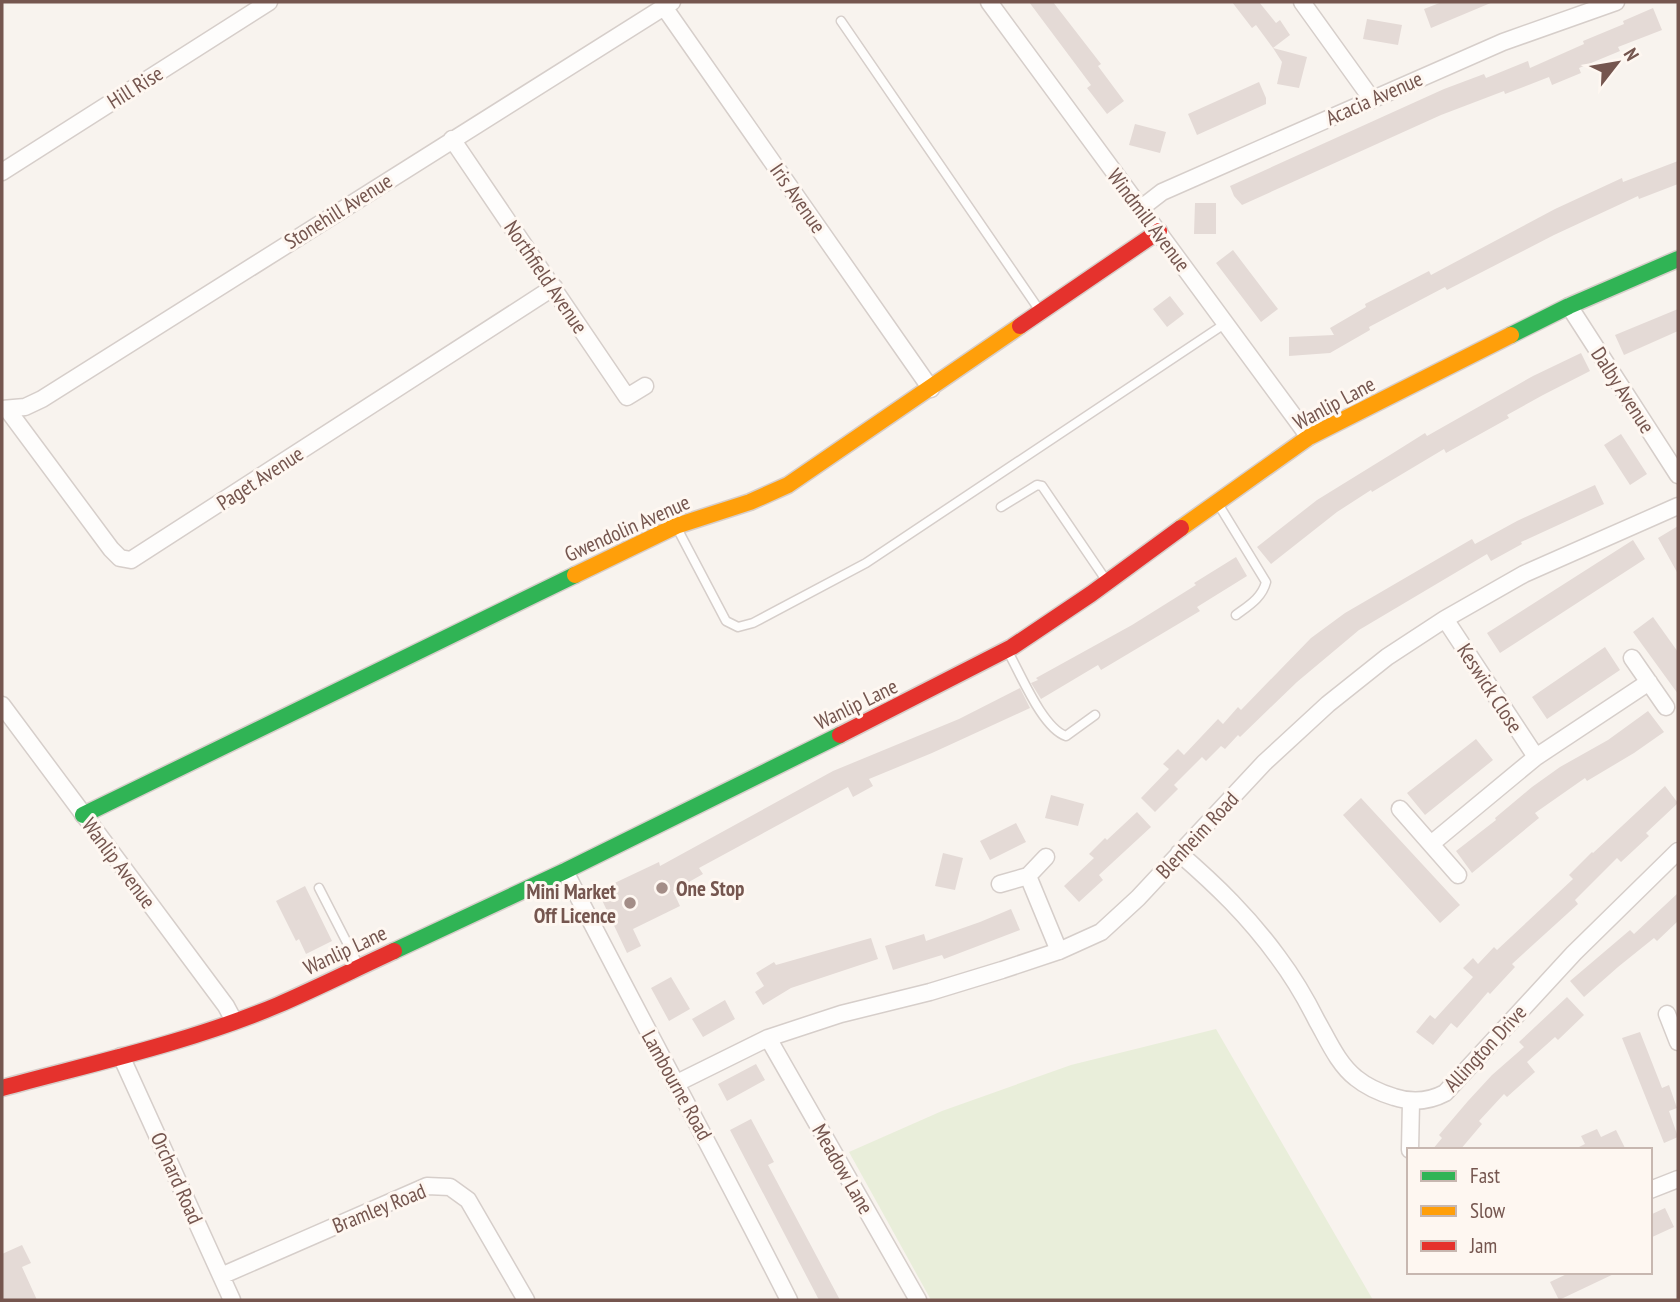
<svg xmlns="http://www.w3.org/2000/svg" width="1680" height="1302" font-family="'PT Sans Narrow',sans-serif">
<rect width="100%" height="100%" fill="#f8f3ee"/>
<path fill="#e9eeda" d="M 1216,1029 L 1373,1300 L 931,1300 L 849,1152 L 942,1111 L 1071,1065 Z"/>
<path fill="#e4dad6" d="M 1029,2 L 1053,2 L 1101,64 L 1098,66 L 1124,101 L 1107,114 L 1087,88 L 1091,85 Z
M 1232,2 L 1259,2 L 1276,23 L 1280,20 L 1290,35 L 1273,48 L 1256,25 L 1252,28 Z
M 1442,2 L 1493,2 L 1431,28 L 1424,9 Z
M 1653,8 L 1662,30 L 1618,47 L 1620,51 L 1579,68 L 1581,73 L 1552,85 L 1549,77 L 1505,94 L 1504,91 L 1441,115 L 1242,205 L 1234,196 L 1230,186 L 1444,89 L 1484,74 L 1486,78 L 1528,61 L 1530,68 L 1584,44 L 1583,41 L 1624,24 L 1623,21 Z
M 1367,19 L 1402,25 L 1398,45 L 1363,39 Z
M 1273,48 L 1307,57 L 1299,88 L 1277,84 L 1282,62 Z
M 1259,82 L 1266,98 L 1266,104 L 1197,135 L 1188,114 Z
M 1135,124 L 1166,132 L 1160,153 L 1129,145 Z
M 1678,161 L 1678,184 L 1639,199 L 1638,196 L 1554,235 L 1447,290 L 1445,287 L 1369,327 L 1370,330 L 1330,353 L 1289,356 L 1289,337 L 1334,335 L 1330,328 L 1366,307 L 1365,304 L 1429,271 L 1431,275 L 1555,209 L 1622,178 L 1623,182 Z
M 1195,203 L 1216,203 L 1216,234 L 1194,234 Z
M 1233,250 L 1278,309 L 1261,322 L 1216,263 Z
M 1170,296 L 1184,314 L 1167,327 L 1153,309 Z
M 1678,309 L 1678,331 L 1624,355 L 1615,335 Z
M 1581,353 L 1590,371 L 1543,395 L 1507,415 L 1509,418 L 1446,453 L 1444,449 L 1372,492 L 1371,490 L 1337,512 L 1271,564 L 1257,547 L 1317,500 L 1390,455 L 1425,433 L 1427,436 L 1533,376 Z
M 1621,434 L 1647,474 L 1630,485 L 1604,445 Z
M 1595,485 L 1604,504 L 1521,542 L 1522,544 L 1491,561 L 1487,554 L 1359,630 L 1297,682 L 1240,737 L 1238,735 L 1225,749 L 1221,746 L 1206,761 L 1202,757 L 1174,785 L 1178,789 L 1155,812 L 1141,798 L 1169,769 L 1163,764 L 1178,749 L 1184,755 L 1218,719 L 1223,724 L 1238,707 L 1241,710 L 1311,638 L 1345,613 L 1472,539 L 1475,544 L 1517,521 Z
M 1678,526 L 1678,574 L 1658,538 Z
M 1633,540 L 1645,559 L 1500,653 L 1487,633 Z
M 1236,557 L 1247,576 L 1197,607 L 1200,611 L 1101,670 L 1098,665 L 1041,699 L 1031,683 L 1038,680 L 1036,678 L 1132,625 L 1196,585 L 1194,583 Z
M 1653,617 L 1678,652 L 1678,694 L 1633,632 Z
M 1605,647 L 1620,670 L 1547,719 L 1532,697 Z
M 1020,688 L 1030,708 L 932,753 L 869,779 L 873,786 L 853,797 L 848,787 L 699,868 L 703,874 L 673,891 L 680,906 L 633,929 L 641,946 L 627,953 L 601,898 L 604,888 L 659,862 L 660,866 L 833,771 L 959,719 Z
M 1648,711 L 1664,732 L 1634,753 L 1587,781 L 1585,778 L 1535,813 L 1539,818 L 1472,873 L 1456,851 L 1496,820 L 1495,818 L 1532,787 L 1560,767 L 1608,740 Z
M 1476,739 L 1493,760 L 1425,815 L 1407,793 Z
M 1665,786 L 1678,803 L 1646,833 L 1649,836 L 1621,862 L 1617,858 L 1575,900 L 1578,904 L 1512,964 L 1515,967 L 1490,994 L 1488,992 L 1457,1028 L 1451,1023 L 1433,1045 L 1416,1032 L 1430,1015 L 1435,1019 L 1473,977 L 1463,968 L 1473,958 L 1478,964 L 1494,947 L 1497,950 L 1573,879 L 1569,875 L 1592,852 L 1593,853 Z
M 1051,795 L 1084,804 L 1078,826 L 1045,818 Z
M 1361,798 L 1460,905 L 1440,923 L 1343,815 Z
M 1137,812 L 1151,827 L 1099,875 L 1103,880 L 1079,902 L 1064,886 L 1094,858 L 1089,854 L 1105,838 L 1107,840 Z
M 1016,823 L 1026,842 L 990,860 L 980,841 Z
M 943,853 L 963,858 L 955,890 L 935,886 Z
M 305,886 L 332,941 L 306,954 L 299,939 L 296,941 L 276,901 Z
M 1678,893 L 1678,921 L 1657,941 L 1654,938 L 1618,967 L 1584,997 L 1570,981 L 1630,930 L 1634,934 Z
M 1011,909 L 1020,930 L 944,959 L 942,955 L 893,970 L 885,946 L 924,934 L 926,941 L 980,922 Z
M 871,938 L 878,959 L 791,988 L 763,1005 L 755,992 L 764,986 L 756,973 L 774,962 L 776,965 Z
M 671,977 L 690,1009 L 669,1021 L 651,988 Z
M 1567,997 L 1584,1015 L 1558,1040 L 1555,1037 L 1527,1062 L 1535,1072 L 1507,1097 L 1504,1094 L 1479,1121 L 1482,1124 L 1460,1150 L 1432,1150 L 1442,1138 L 1439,1135 L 1468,1101 L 1492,1075 L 1524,1047 L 1519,1042 Z
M 725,1000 L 735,1019 L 703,1037 L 692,1019 Z
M 1640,1032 L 1662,1088 L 1669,1085 L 1677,1108 L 1669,1111 L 1678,1137 L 1664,1143 L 1622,1038 Z
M 756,1064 L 765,1080 L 727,1101 L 718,1084 Z
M 751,1119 L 774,1162 L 768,1165 L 840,1300 L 819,1300 L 730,1130 Z
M 1597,1129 L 1601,1137 L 1616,1130 L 1626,1150 L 1573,1150 L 1585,1144 L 1581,1136 Z
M 1665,1208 L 1674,1227 L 1650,1238 L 1650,1215 Z
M 22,1245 L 31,1263 L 22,1267 L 37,1300 L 2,1300 L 2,1254 Z
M 1571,1272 L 1618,1272 L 1559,1300 L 1550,1282 Z"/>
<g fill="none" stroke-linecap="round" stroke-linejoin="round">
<defs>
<path id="lane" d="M 841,21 L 1040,311
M 1217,502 L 1266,582 C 1262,598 1248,606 1236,615
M 1001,507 L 1037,485 L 1042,486 L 1106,580
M 677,528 L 726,621 L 738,627 L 753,623 L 866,563 L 1226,323
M 1007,650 C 1020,672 1042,728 1066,736 L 1095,715
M 319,888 L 359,966"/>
<path id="street" d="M 989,2 L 1309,437
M 1302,2 L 1371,98
M 664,7 L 931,389
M 452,139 L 627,397 L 645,386
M 2,172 L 269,2
M 1140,209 L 1162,192 L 1503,42 L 1616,2
M 1569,306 L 1678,475
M 2,409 L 25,407 L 42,399 L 672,2
M 7,409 L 111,549 L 120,558 L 131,560 L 554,287
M 1445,619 L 1536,757 L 1649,682
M 1632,658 L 1666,707
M 2,705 L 226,1006 L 234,1021
M 1400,809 L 1458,875
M 1431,844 L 1536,757
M 1179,853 C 1217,886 1248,916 1278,957 C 1293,977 1306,999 1317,1021 C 1328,1040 1338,1064 1356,1078 C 1367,1087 1381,1093 1394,1097 C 1412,1103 1428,1102 1445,1093 L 1574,953 L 1678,851
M 1046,857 L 1028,876 L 1059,951
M 565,871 C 638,1015 716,1156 789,1300
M 1000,884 L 1028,876
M 1667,1014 L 1678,1042
M 768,1038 L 918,1300
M 121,1056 L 232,1300
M 675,1084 L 768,1038 L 841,1014 L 930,992 L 1002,970 L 1059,951 L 1101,932 L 1138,898 L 1264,763 L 1328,704 L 1387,657 L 1445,619 L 1524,574 L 1678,506
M 1410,1150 L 1411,1102
M 1650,1190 L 1678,1179
M 221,1276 L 427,1186 L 450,1187 L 468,1200 L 526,1300"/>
<path id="fast" d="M 1511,335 L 1569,306 L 1678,259
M 83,815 L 575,575
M 394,951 L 565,871 L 840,735"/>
<path id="slow" d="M 1181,528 L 1309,437 L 1511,335
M 575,575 L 676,526 L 750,502 L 788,485 L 1020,326"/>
<path id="jam" d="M 1020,326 L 1159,231
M 840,735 L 1012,647 L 1091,594 L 1181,528
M 2,1088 C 94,1063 190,1042 278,1005 C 317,988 355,969 394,951"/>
</defs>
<use href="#lane" stroke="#d6ceca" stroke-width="11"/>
<use href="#street" stroke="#d6ceca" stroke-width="19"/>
<use href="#fast" stroke="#d7ceca" stroke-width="19"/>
<use href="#slow" stroke="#d7ceca" stroke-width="19"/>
<use href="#jam" stroke="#d7ceca" stroke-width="19"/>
<use href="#lane" stroke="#fefdfc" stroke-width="8"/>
<use href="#street" stroke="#fefdfc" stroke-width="16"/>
<use href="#fast" stroke="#30b455" stroke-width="16"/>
<use href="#slow" stroke="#ff9f0a" stroke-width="16"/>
<use href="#jam" stroke="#e5322d" stroke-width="16"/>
</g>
<g fill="#a38d87" stroke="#fef7f1" stroke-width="2.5">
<circle cx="662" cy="888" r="7"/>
<circle cx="630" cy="903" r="7"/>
</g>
<g text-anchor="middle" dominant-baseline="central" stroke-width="6" stroke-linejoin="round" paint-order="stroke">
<g font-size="21" fill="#75564f" stroke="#fef7f1">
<text transform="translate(135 87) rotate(-32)">Hill Rise</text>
<text transform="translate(1374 98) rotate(-24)">Acacia Avenue</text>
<text transform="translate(798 198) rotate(55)">Iris Avenue</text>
<text transform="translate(338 211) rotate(-32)">Stonehill Avenue</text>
<text transform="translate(1149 220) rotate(53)">Windmill Avenue</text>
<text transform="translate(546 277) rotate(56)">Northfield Avenue</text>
<text transform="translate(1623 390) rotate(57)">Dalby Avenue</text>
<text transform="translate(1334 403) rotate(-28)">Wanlip Lane</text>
<text transform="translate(260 478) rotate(-33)">Paget Avenue</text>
<text transform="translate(627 528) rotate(-24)">Gwendolin Avenue</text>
<text transform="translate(1490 688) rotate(57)">Keswick Close</text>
<text transform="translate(856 704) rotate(-26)">Wanlip Lane</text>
<text transform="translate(1197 835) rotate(-47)">Blenheim Road</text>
<text transform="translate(119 863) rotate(53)">Wanlip Avenue</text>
<text transform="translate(345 950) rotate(-25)">Wanlip Lane</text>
<text transform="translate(1485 1048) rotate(-47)">Allington Drive</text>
<text transform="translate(677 1085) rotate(61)">Lambourne Road</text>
<text transform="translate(843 1169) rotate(60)">Meadow Lane</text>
<text transform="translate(177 1178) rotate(66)">Orchard Road</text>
<text transform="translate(379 1208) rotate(-22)">Bramley Road</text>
</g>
<g font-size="21" font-weight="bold" fill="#75564f" stroke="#fef7f1" text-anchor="start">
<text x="676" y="888">One Stop</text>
<text x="616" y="891" text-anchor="end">Mini Market<tspan x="616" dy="24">Off Licence</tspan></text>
</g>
</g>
<rect width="1680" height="1302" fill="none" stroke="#75564f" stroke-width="7"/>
<rect x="1407" y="1148" width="245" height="126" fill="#fef7f1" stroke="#c7b7b0" stroke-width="2"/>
<rect x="1421" y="1171" width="35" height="10" fill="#30b455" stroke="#c7b7b0" stroke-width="2"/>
<text x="1470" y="1183" font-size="21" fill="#75564f">Fast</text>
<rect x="1421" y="1206" width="35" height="10" fill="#ff9f0a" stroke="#c7b7b0" stroke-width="2"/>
<text x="1470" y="1218" font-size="21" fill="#75564f">Slow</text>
<rect x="1421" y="1241" width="35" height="10" fill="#e5322d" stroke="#c7b7b0" stroke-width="2"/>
<text x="1470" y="1253" font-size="21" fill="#75564f">Jam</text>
<g transform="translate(1617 63) rotate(59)" stroke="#fef7f1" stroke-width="5" paint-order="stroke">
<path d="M0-5L12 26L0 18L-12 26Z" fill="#75564f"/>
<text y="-10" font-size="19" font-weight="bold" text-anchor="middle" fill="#75564f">N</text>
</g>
</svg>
